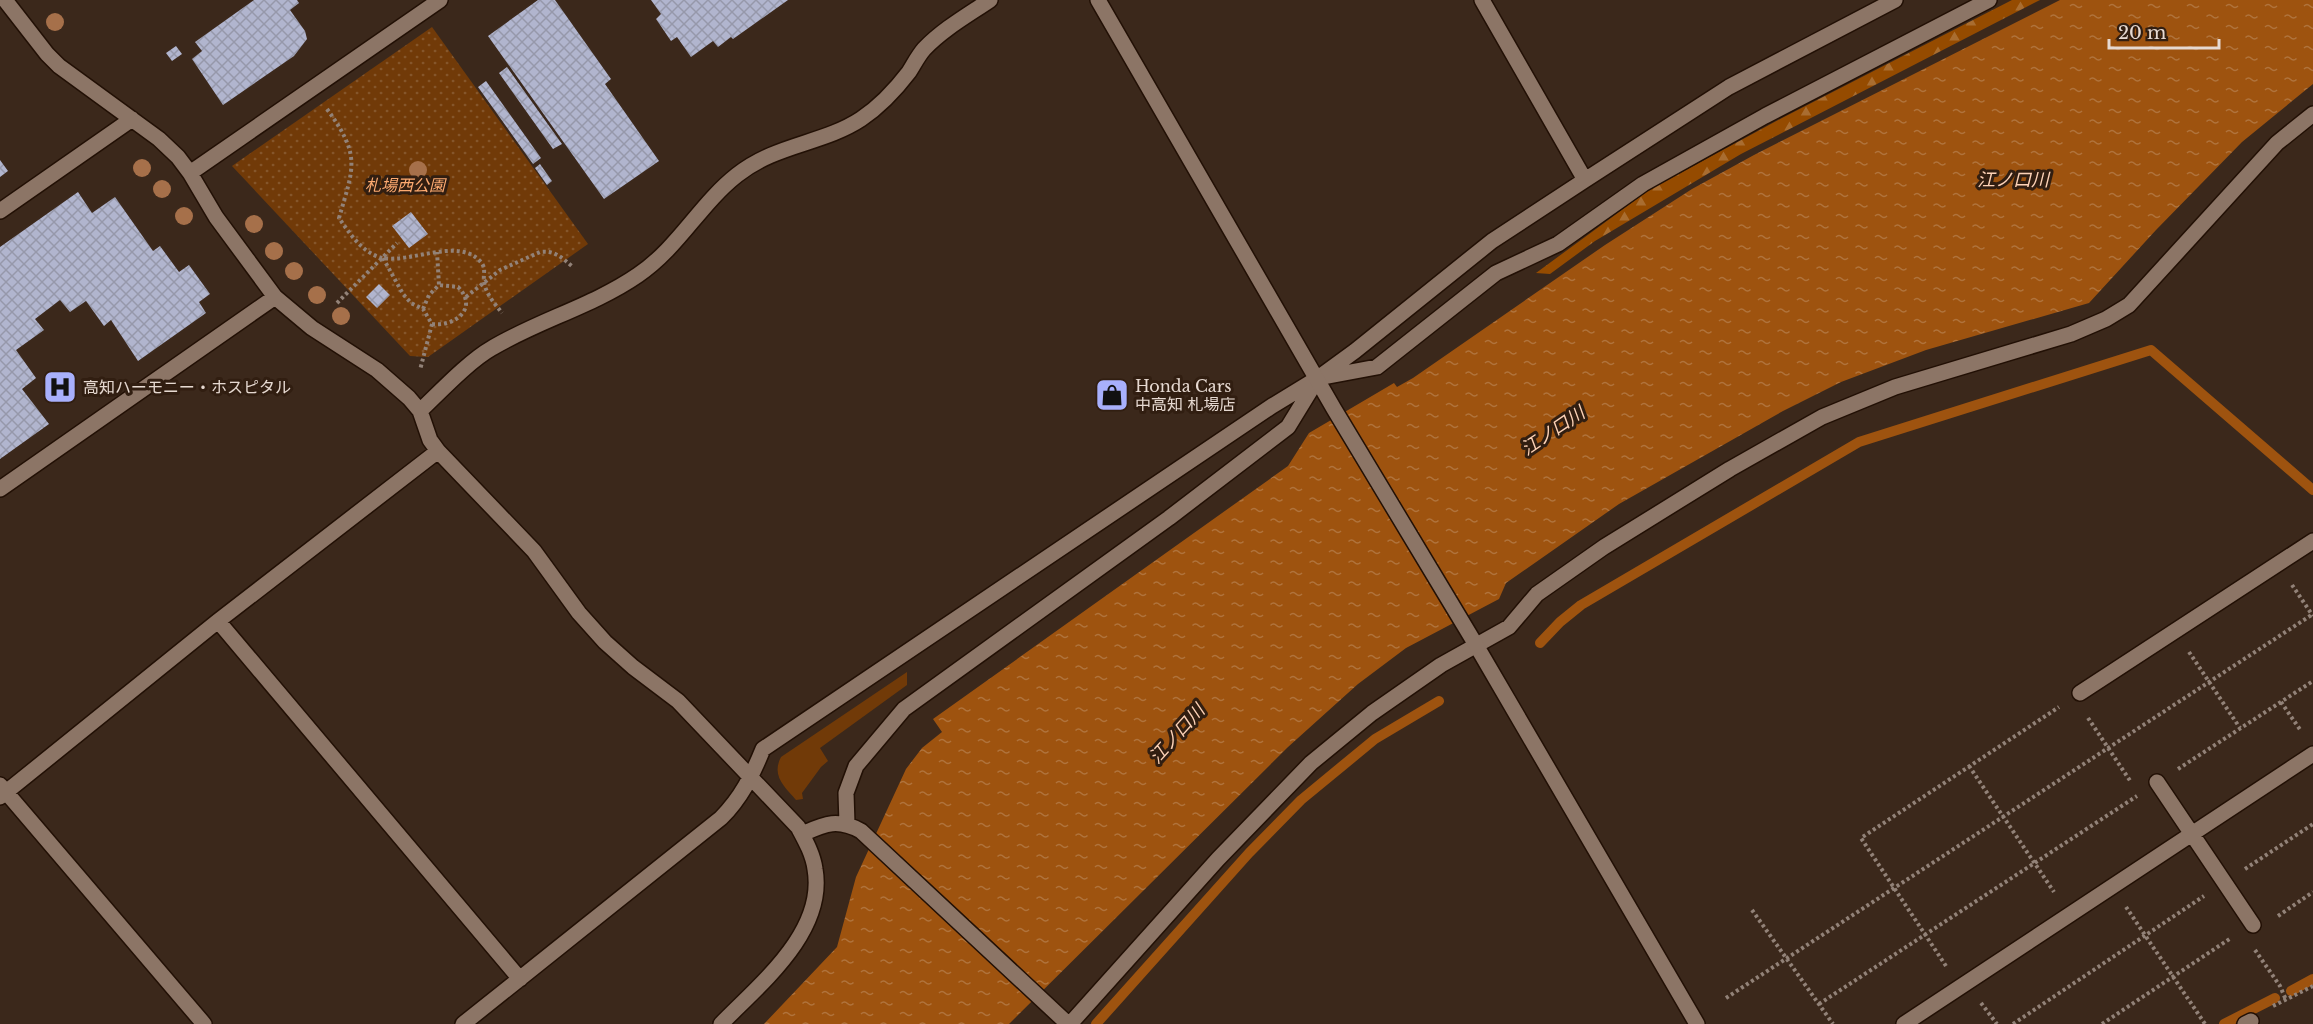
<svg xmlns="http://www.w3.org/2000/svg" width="2313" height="1024" font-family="'Libre Baskerville','Noto Sans JP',serif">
<defs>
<pattern id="forest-firs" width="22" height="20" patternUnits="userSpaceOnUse" patternTransform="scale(1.5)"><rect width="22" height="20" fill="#954b00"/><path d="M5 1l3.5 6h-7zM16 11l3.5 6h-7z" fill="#a96d30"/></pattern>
<pattern id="park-dots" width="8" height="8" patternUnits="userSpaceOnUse" patternTransform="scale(1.5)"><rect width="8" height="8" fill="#713a08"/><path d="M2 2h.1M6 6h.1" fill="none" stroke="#85562b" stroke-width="1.8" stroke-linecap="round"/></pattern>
<pattern id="water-ripples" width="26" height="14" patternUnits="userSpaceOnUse" patternTransform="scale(1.5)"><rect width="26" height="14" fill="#9e530f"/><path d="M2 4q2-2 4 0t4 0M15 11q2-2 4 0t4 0" fill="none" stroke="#b0733c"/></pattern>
<pattern id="building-cross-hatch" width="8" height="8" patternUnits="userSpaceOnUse" patternTransform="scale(1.5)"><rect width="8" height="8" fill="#b1b5ce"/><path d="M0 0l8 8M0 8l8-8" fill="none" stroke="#9698aa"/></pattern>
</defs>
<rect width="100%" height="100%" fill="#3b281b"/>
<path fill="#713a08" d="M 907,672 L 907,685 L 820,748 L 828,761 L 821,767 L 802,793 L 803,799 L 796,800 C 785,787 771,776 781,757 Z"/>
<path fill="url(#forest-firs)" d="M 2012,0 L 2040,0 L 1741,154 L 1595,241 L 1550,274 L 1536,273 L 1649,190 L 1782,118 Z"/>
<path fill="url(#park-dots)" d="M 432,27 L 588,244 L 428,357 L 410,356 L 232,166 Z"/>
<path fill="url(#water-ripples)" d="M 2060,0 L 2313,0 L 2313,84 L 2242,142 L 2156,230 L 2089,303 L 1926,350 L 1841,382 L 1783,411 L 1619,504 L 1506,583 L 1499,599 L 1406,648 L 1358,684 L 1288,747 L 1009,1024 L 764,1024 L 837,947 L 856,877 L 906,769 L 922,748 L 942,732 L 933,719 L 1288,466 L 1309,433 L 1394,383 L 1397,387 L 1413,378 L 1605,245 L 1692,189 L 1754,155 Z"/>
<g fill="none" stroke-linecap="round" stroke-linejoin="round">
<path stroke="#9e530f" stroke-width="10" d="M 1540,643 L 1560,622 L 1581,605 L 1859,442 L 2151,350 L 2313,490
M 2291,991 L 2313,979
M 1096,1024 L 1249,853 L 1301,800 L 1375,739 L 1439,701
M 2224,1024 L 2275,998"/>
</g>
<path fill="url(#building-cross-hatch)" d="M 254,0 L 297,0 L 299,3 L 290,10 L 305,31 L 307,39 L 294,56 L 223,105 L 192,59 L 202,51 L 195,42 Z
M 538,0 L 555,0 L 611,79 L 605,84 L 659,161 L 604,199 L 488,36 Z
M 651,0 L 788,0 L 733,39 L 731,37 L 718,47 L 713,41 L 691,57 L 677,37 L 671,41 L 656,19 L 661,14 Z
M 176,46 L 182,54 L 172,61 L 166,53 Z
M 507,67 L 562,144 L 553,149 L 499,73 Z
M 486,81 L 541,158 L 533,164 L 478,87 Z
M 0,160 L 8,171 L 0,177 Z
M 540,164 L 552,181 L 547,185 L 535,168 Z
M 78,192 L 92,213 L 115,197 L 153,251 L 160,246 L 179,272 L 189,265 L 210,294 L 199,302 L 206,313 L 138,361 L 111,320 L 104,326 L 86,301 L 70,312 L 60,300 L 35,319 L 44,330 L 16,350 L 36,378 L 22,389 L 49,424 L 0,459 L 0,247 Z
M 411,212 L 428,234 L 409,248 L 392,226 Z
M 379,284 L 390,295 L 377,308 L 366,297 Z"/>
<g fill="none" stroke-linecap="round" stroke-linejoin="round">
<defs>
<path id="minor" d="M 5,0 L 47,54 L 59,66 L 159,139 L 178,157 L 190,173 L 216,217 L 275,297 L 312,328 L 377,370 L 409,398 L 420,411 L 430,440 L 438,451 L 534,551 L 579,613 L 605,642 L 633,667 L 678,701 L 798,827 C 805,840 813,854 815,869 C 826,932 760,984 721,1024
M 1482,0 L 1585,180
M 190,173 L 440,0
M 0,211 L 132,119
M 420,411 C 440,392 469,361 492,348 C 539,320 593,306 638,275 C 678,248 700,204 737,175 C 776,144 823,144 861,119 C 879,107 896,89 909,72 C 914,64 918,56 924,49 C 943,29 968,15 990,0
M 0,489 L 275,297
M 218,621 L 520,979
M 2080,693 L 2313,541
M 2157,782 L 2253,925
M 0,785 L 204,1024
M 0,797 L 218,621 L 438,451
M 847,824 L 846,793 L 856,766 L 904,709 L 1169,518 L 1288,427 L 1318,378 L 1377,367 L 1496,273 L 1558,244 L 1643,184 L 1765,116 L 1989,0
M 802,834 C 825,824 837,818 861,831 L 1068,1024
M 463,1024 L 721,818 C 741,798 752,776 763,749 L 1272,406 L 1318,378 L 1355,351 L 1492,241 L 1585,180 L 1729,87 L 1895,0
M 1070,1024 L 1218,859 L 1311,763 L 1372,713 L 1441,665 L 1509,627 L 1537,594 L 1604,547 L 1730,469 L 1822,417 L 1895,387 L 2071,334 L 2106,319 L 2129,305 L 2277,143 L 2313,114
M 1904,1024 L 2313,754
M 2245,1024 L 2251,1021"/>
<path id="tertiary" d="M 1098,0 L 1334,409 L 1476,645 L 1697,1024"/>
</defs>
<use href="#minor" stroke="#221005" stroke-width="18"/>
<use href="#tertiary" stroke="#221005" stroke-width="18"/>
<path stroke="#928278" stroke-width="4" stroke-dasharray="3 3" stroke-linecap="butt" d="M 327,109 C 361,156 354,166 339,218 C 350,234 363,254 383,258 C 411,263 456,238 479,260 C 487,268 483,272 484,281 C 485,293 495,304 502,313
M 383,258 L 403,294 L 411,303 L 423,309 L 432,324 L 420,370
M 466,297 L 500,270 L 540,252 C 555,250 562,258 573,267
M 337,303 L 397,243
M 423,309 L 429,295 L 439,285 L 437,252
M 432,324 C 455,327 479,308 458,287 L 439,285
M 2292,585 L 2313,616
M 2189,652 L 2240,728
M 2281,702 L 2301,731
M 2088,718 L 2131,782
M 1969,766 L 2054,892
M 2178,769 L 2313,681
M 2245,869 L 2313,824
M 2126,907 L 2205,1024
M 1752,910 L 1833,1024
M 2278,916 L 2313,892
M 2255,950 L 2280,986 L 2286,1000
M 1946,966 L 1861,838 L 2059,707
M 1726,998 L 2313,614
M 1981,1003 L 1997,1024
M 1819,1004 L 2137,796
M 2273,1006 L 2313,986
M 2013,1024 L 2204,896
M 2102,1024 L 2231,938"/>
<use href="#minor" stroke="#8c7566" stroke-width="15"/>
<use href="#tertiary" stroke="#8c7566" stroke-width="15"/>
</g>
<g fill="#a6704a">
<circle cx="55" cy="22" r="9"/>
<circle cx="142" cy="168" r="9"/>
<circle cx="418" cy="170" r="9"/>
<circle cx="162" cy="189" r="9"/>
<circle cx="184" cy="216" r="9"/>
<circle cx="254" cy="224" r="9"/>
<circle cx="274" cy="251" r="9"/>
<circle cx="294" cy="271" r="9"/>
<circle cx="317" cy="295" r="9"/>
<circle cx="341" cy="316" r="9"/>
</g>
<defs>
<symbol id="hospital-square" viewBox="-11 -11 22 22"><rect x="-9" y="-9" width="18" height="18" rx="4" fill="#a8b0fc" stroke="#311e11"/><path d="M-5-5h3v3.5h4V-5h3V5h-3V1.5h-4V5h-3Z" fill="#111"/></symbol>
<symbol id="shop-square" viewBox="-11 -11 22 22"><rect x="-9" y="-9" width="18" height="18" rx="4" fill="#a8b0fc" stroke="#311e11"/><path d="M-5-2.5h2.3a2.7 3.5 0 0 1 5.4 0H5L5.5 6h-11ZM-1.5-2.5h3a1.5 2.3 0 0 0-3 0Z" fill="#111"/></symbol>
</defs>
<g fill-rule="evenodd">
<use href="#hospital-square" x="41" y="368" width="38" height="38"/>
<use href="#shop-square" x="1093" y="376" width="38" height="38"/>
</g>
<g text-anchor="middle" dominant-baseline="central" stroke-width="6" stroke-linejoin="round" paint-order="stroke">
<g font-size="16" font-style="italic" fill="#fdaa70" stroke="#311e11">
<text x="405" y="185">札場西公園</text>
</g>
<g font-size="16" fill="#e6d9d1" stroke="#311e11" text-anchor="start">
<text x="1135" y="386">Honda Cars<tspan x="1135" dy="18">中高知 札場店</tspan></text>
<text x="83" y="387">高知ハーモニー・ホスピタル</text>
</g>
<g font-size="18" font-style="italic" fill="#fdd2b6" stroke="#311e11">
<text x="2013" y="180">江ノ口川</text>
<text transform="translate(1553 431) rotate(-34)">江ノ口川</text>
<text transform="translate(1177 734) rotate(-48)">江ノ口川</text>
</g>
</g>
<path d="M2109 39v9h110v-9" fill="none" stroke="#e6d9d1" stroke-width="3"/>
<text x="2118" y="39" font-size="18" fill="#e6d9d1" stroke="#311e11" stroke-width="4.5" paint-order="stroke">20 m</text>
</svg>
